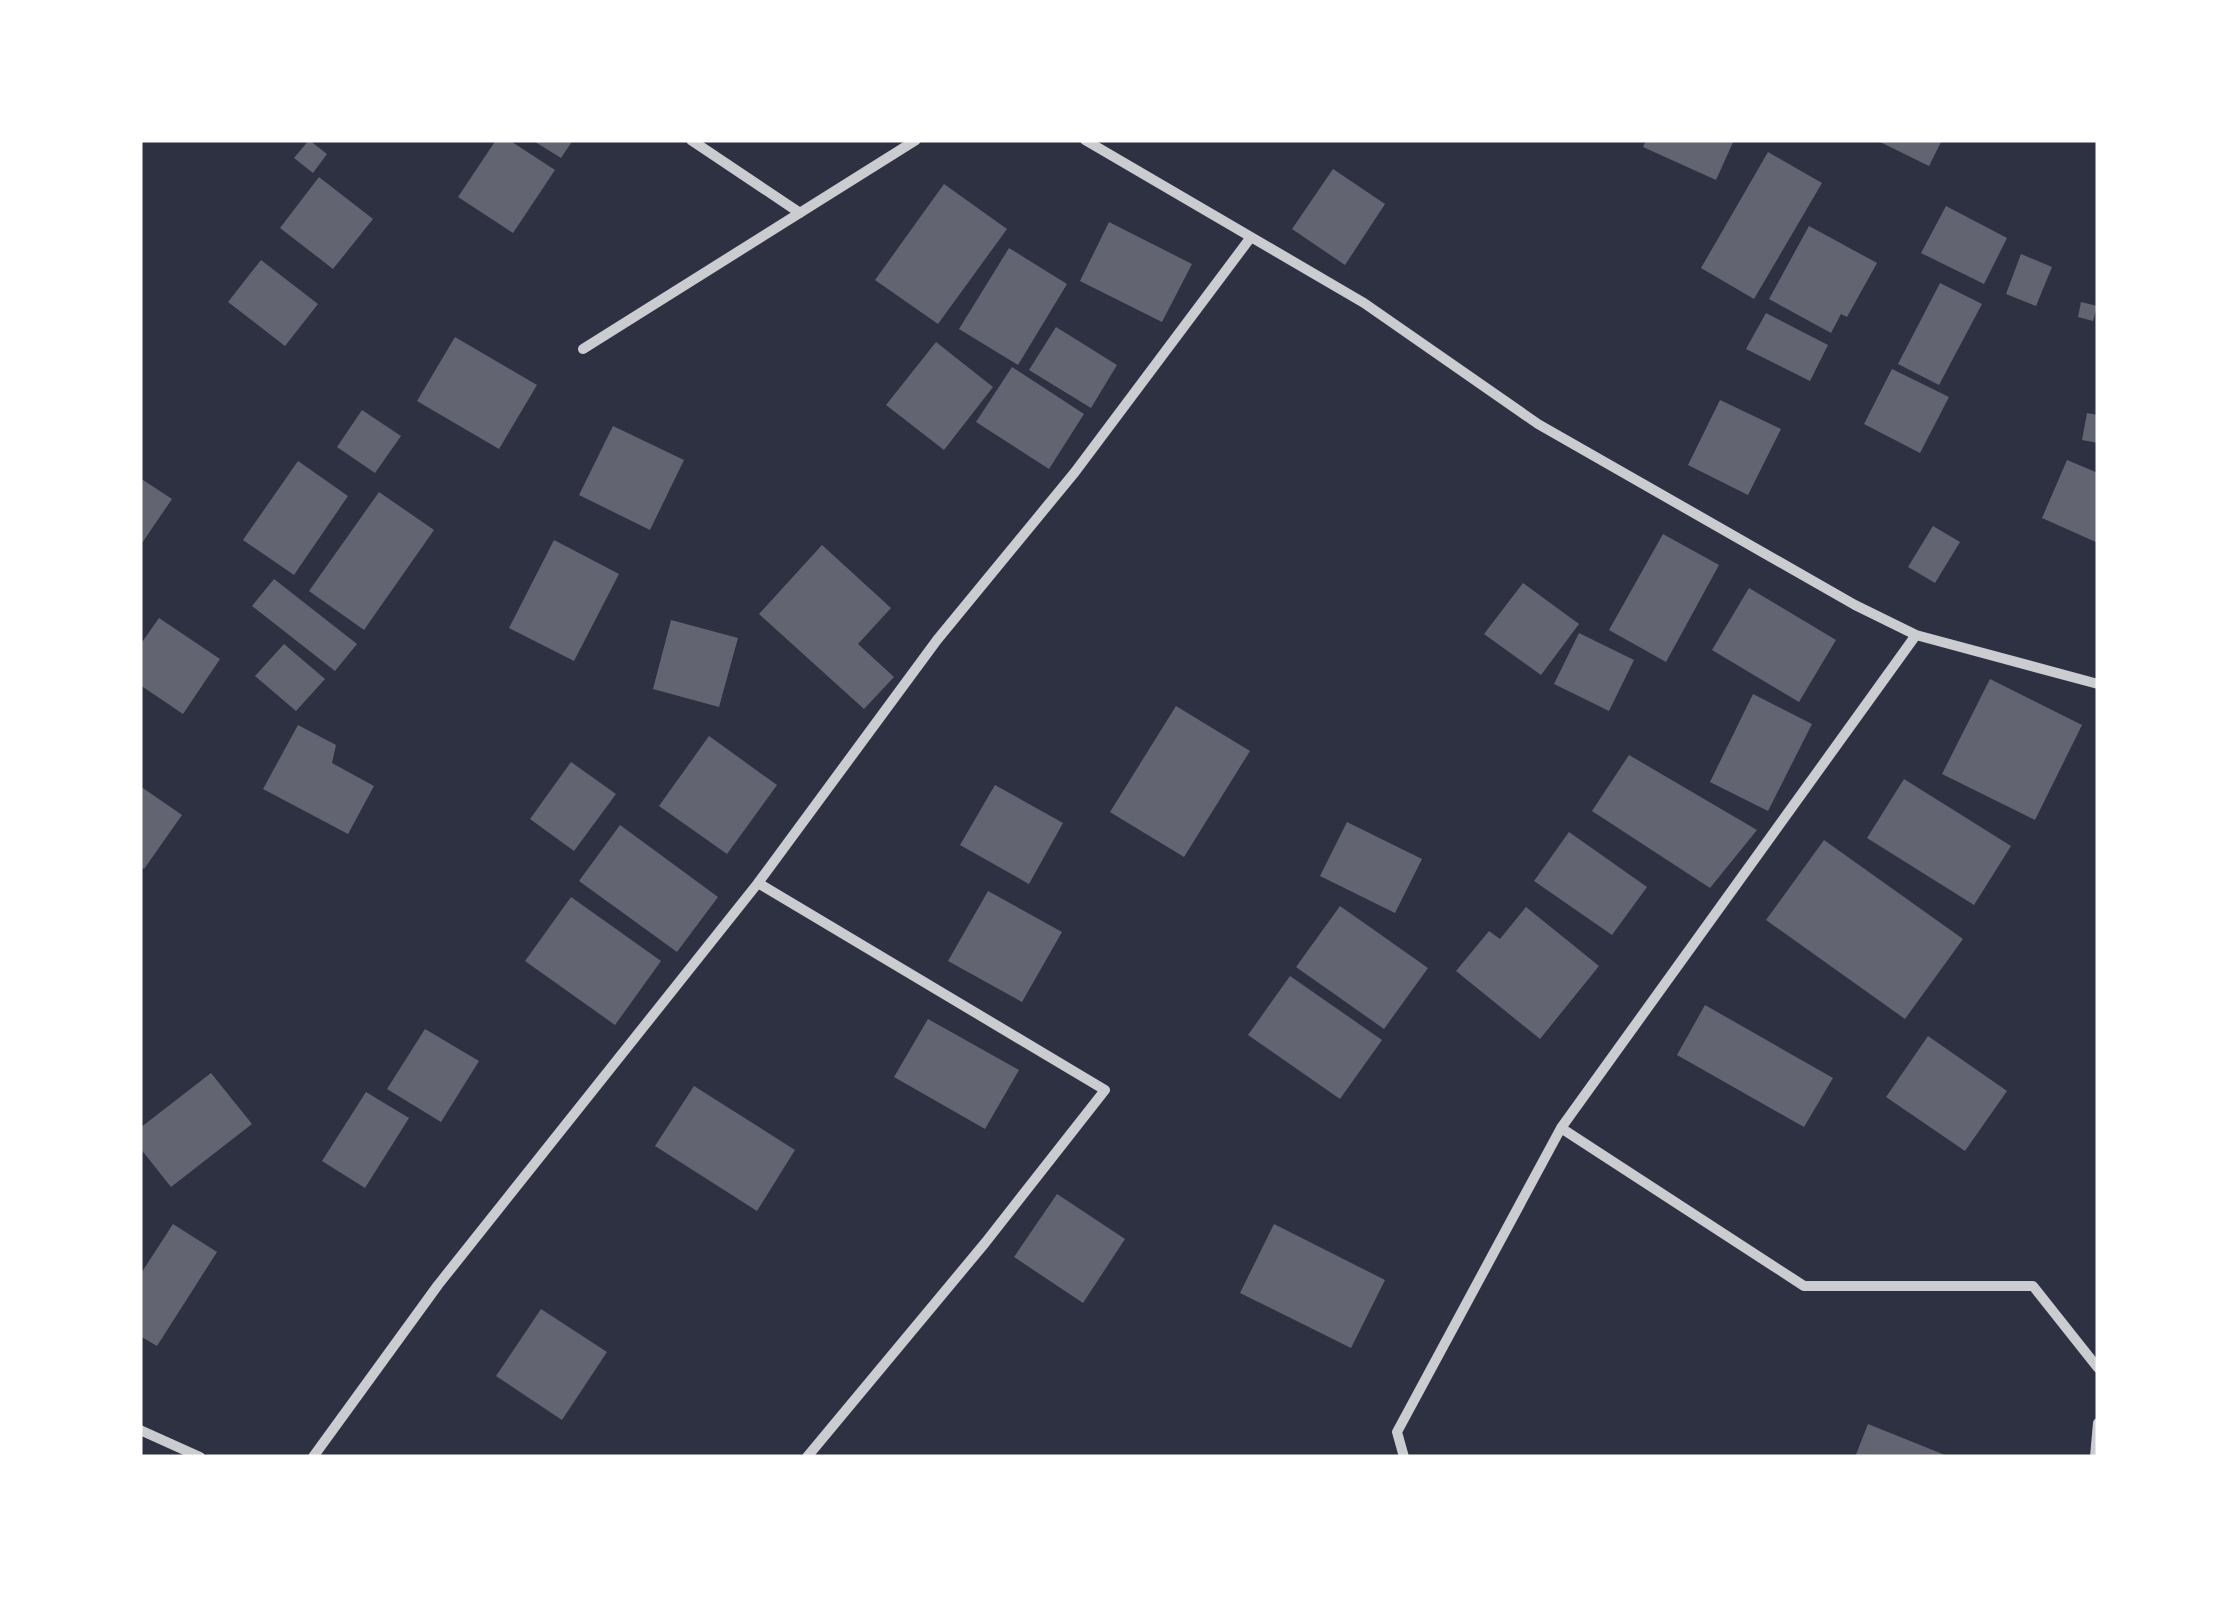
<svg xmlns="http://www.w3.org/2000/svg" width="2238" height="1597" font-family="Signika,sans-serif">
<rect width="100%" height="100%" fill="#2d3142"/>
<path fill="#626471" d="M 309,140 L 327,154 L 313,173 L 294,158 Z
M 496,140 L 509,140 L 555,170 L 513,233 L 458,197 Z
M 532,140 L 573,140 L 561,158 Z
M 1646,140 L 1734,140 L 1716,180 L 1643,147 Z
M 1876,140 L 1942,140 L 1929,166 Z
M 1768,152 L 1822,183 L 1754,299 L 1701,268 Z
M 1333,169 L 1385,204 L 1345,265 L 1292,229 Z
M 319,177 L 373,219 L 333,269 L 280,228 Z
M 944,184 L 1007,229 L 938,324 L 875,280 Z
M 1946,206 L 2007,238 L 1984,284 L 1921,253 Z
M 1109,222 L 1192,264 L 1162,322 L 1080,281 Z
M 1809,226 L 1877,263 L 1847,317 L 1841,314 L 1831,333 L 1769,299 Z
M 1009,248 L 1067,284 L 1018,365 L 959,329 Z
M 2021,254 L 2052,267 L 2036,306 L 2006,294 Z
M 261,260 L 318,304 L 285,346 L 228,302 Z
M 1940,283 L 1982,304 L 1939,385 L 1898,364 Z
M 2081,302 L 2097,306 L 2093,321 L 2078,317 Z
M 1766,313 L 1828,345 L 1810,381 L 1746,349 Z
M 1056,327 L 1117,365 L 1091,408 L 1029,370 Z
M 455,337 L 537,385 L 499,449 L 417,401 Z
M 936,342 L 993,387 L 944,450 L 886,405 Z
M 1012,367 L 1084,414 L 1049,469 L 976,422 Z
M 1892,369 L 1949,397 L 1920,453 L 1864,424 Z
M 1720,400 L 1781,429 L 1748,495 L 1688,465 Z
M 362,410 L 401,436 L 375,473 L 337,447 Z
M 2087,413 L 2098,415 L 2098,443 L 2082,440 Z
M 613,426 L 684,460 L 650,530 L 579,495 Z
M 2067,460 L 2098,473 L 2098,543 L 2042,518 Z
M 298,461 L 348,496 L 294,575 L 243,540 Z
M 140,478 L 172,499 L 140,546 Z
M 379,492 L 434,530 L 364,630 L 309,591 Z
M 1933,526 L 1960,542 L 1935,583 L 1908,567 Z
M 1663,534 L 1719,565 L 1666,662 L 1609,630 Z
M 554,540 L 619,574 L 574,661 L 509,628 Z
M 822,545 L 891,608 L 858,644 L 894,677 L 864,709 L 759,614 Z
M 274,579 L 357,644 L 335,671 L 252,606 Z
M 1523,583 L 1579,624 L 1541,675 L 1484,634 Z
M 1749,588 L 1836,640 L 1799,702 L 1712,650 Z
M 159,618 L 220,659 L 183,714 L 140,685 L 140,645 Z
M 671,620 L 738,638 L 719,707 L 653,689 Z
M 1579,633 L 1634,660 L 1609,711 L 1554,684 Z
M 284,644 L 325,679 L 296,711 L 255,676 Z
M 1990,679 L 2082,725 L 2035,820 L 1942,774 Z
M 1753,694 L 1812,724 L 1768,811 L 1710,782 Z
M 1176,706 L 1250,751 L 1184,857 L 1110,812 Z
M 298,725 L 336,745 L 332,763 L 374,786 L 348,834 L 263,789 Z
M 709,736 L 777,785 L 727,854 L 659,806 Z
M 1629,755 L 1757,830 L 1710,888 L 1592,811 Z
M 571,762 L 616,794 L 574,851 L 530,819 Z
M 1904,779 L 2011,846 L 1974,905 L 1867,838 Z
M 995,785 L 1063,823 L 1029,884 L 960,845 Z
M 140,786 L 182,815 L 144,869 L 140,866 Z
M 1347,822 L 1422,859 L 1395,913 L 1320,876 Z
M 620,825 L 718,897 L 677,952 L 579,881 Z
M 1569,832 L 1647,887 L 1612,935 L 1534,881 Z
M 1824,840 L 1963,939 L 1905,1019 L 1766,920 Z
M 988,891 L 1062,932 L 1022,1002 L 948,961 Z
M 571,897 L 661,961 L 615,1025 L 525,961 Z
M 1340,906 L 1428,968 L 1384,1029 L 1296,967 Z
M 1526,907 L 1599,966 L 1540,1039 L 1456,971 L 1489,931 L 1500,939 Z
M 1290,976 L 1382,1040 L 1340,1099 L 1248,1035 Z
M 1705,1005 L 1833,1078 L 1804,1127 L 1677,1055 Z
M 928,1019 L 1019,1070 L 985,1129 L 894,1077 Z
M 425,1029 L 479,1061 L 441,1122 L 387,1089 Z
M 1928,1036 L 2007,1091 L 1965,1151 L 1886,1097 Z
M 211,1073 L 252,1124 L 171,1187 L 140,1148 L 140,1128 Z
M 694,1086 L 795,1150 L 757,1211 L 655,1146 Z
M 366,1092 L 409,1118 L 365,1188 L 322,1161 Z
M 1057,1194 L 1125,1239 L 1083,1303 L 1014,1257 Z
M 173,1224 L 217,1252 L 157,1346 L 140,1336 L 140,1275 Z
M 1274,1224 L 1385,1280 L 1351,1348 L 1240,1293 Z
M 541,1309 L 607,1352 L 562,1420 L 496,1376 Z
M 1868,1424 L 1950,1457 L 1855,1457 Z"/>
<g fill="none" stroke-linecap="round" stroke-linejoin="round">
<path stroke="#caccd0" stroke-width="10" d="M 691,140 L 800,213
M 1085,140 L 1364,303 L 1538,424 L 1855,605 L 1916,635 L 2098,684
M 583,349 L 916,140
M 758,883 L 1105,1090 L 985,1243 L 807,1457
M 1561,1128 L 1916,635
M 140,1430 L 200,1457
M 313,1457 L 438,1285 L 758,883 L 937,640 L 1075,472 L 1251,237
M 1404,1457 L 1397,1432 L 1561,1128 L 1804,1286 L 2033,1286 L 2098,1368
M 2095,1457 L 2098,1423"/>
</g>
<rect width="2238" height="1597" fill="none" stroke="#ffffff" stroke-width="285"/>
</svg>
